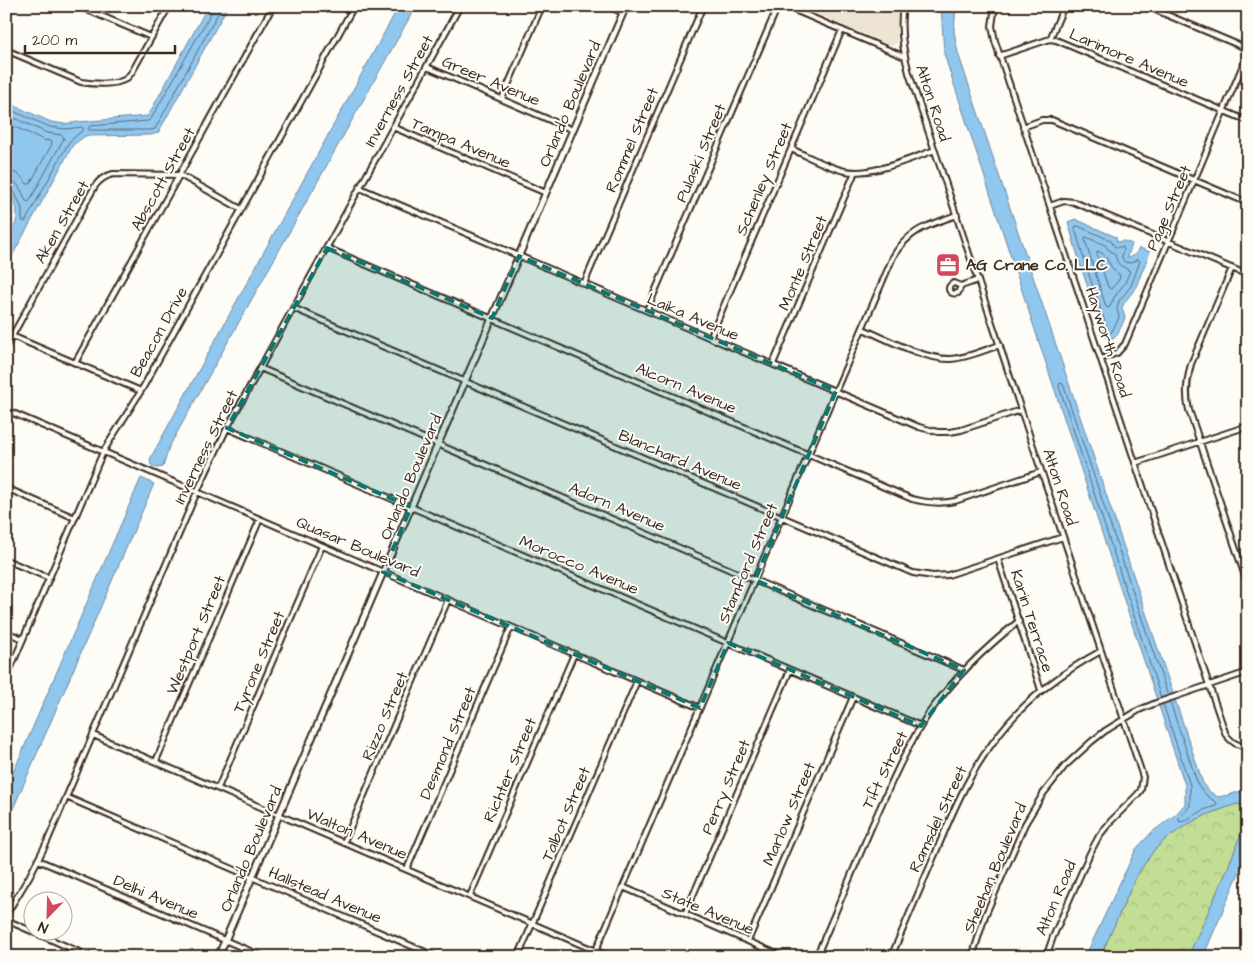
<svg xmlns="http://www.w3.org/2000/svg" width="1254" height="963" font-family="'Architects Daughter',sans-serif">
<defs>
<pattern id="park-crowns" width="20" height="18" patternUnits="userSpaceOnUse" patternTransform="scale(1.25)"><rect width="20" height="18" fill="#c2dd94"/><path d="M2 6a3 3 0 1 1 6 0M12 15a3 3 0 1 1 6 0" fill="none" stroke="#a8be7f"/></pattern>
</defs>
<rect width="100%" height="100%" fill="#fdfcf7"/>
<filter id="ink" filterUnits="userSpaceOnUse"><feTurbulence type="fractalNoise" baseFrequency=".02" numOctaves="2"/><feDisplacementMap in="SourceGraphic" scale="10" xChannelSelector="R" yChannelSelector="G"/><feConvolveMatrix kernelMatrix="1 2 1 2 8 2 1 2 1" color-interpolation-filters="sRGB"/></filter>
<g filter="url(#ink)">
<path fill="#ede4d3" d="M 796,6 L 898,6 L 897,14 L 897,43 L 892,46 Z"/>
<path fill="url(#park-crowns)" stroke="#7e8459" d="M 1237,804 L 1244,805 L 1248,811 L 1248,814 L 1228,868 L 1188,957 L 1100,957 L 1137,875 L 1154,850 L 1167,838 L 1188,824 L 1208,814 Z"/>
<path fill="#90c7ef" stroke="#6e889b" d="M 208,6 L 228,6 L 158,133 L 151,135 L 85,136 L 73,145 L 6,267 L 6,240 L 16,223 L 17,209 L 9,190 L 6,189 L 6,102 L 51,122 L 65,124 L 78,122 L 148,116 Z
M 399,6 L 416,6 L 169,447 L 163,467 L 157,468 L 151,465 L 150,459 Z
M 941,6 L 956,6 L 954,31 L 958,53 L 1203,783 L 1210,792 L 1218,797 L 1228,795 L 1248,789 L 1248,811 L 1244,805 L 1237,804 L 1208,814 L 1188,824 L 1167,838 L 1154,850 L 1137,875 L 1100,957 L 1085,957 L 1136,849 L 1152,832 L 1175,815 L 1185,804 L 1185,785 L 944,54 Z
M 1075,219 L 1116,237 L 1117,242 L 1124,241 L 1132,244 L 1129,253 L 1127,255 L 1128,258 L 1136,254 L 1138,249 L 1140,248 L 1150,252 L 1135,289 L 1124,303 L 1122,308 L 1125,318 C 1121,326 1118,339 1108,339 L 1104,335 L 1081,267 L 1068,222 Z
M 141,478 L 154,484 L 6,825 L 6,789 Z
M 1248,814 L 1248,852 L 1203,957 L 1188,957 L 1228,868 Z"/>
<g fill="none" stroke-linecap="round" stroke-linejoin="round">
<path stroke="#5d6972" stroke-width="1" d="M 212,6 L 212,11 L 151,119 L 148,121 L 90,126 L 88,128 L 89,130 L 150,130 L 155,129 L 222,6
M 6,108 L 50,127 L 65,129 L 82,127 L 84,129 L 69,142 L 25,222 L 22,220 L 22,208 L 13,189 L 10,185 L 6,185
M 6,114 L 47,133 L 62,135 L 64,138 L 29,202 L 26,201 C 21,191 19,180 6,179
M 6,123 L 44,140 L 51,141 L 52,144 L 30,184 L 27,184 C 22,176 16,171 6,171
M 1076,226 L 1078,226 L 1110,240 L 1115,247 L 1123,247 L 1124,250 C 1121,254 1121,258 1125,262 L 1131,263 L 1138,259 L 1140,261 L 1131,286 L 1119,301 L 1117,308 L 1119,318 L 1111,333 L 1108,331 L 1086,266 L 1075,229 Z
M 1086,237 L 1105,245 L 1109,250 L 1115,254 C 1117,266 1121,265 1130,271 L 1125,283 L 1115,296 L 1109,308 L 1106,307 L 1085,240 Z
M 1098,251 C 1107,255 1106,259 1111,266 C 1113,270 1117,273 1120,275 L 1119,280 L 1111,289 L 1108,287 L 1097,254 Z
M 1161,698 L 1059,386 L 1060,383 L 1063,384 L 1168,696
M 1163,704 L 1190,785 L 1190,806 L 1179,818 L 1179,821 L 1182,822 L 1206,809 L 1216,806 L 1217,803 L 1207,796 L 1198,785 L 1170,702"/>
<defs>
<path id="minor" d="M 78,6 L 151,37
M 608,6 L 623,13
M 785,6 L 905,57
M 903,6 C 899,29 903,51 909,73 L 1143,777 L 1141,790 L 1137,795 L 1111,821 L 1099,836 L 1090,853 L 1053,937 L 1046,957
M 995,6 L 992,26 L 995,41 L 1209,685 L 1226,735 C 1232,742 1238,747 1248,746
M 1146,6 L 1248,49
M 1050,39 L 1064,6
M 6,50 L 81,82 C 93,84 117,86 127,78 C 129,76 130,74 132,72 L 169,6
M 999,56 L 1050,39 L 1056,40 L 1248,121
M 427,67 L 573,130
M 502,99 L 542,6
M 393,127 L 546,193
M 1023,127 L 1042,120 L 1052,120 L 1248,203
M 791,149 C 808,156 827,167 845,171 C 873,176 909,159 935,150
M 360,188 L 919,427 L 938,432 L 950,432 L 961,430 L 1021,410
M 1050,206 L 1064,201 L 1074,202 L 1248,275
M 327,248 L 912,499 C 927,503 940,504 955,501 L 1041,472
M 1232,268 L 1191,364 C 1187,380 1185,394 1189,410 L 1248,585
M 584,284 L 703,6
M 961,286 L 958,293 C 949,296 945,286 954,283 L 961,286 L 978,280
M 293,308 L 913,573 L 933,576 L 948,575 L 1063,537
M 647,310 L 778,6
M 863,329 C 887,339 925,360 951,359 C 968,358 984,350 1000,345
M 12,336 L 141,391
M 710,338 L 842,30
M 6,347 L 95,186 C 100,179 105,176 113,174 L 180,175 L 241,209
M 1101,359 L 1117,353 L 1125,344 L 1248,53
M 75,363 L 273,6
M 773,364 L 855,172
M 260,368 L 964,670
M 6,410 L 700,708
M 227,428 L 921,726
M 1135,463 L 1248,426
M 6,488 L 75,518
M 998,559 L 1041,690
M 6,560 L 49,578
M 6,632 L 23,639
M 6,679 L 103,452 L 141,391 L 354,6
M 93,735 L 610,957
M 156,761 L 260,519
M 218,788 L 322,546
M 66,797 L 437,957
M 344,842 L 448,600
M 38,860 L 264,957
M 407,869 L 511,627
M 623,887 L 784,957
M 470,896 L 574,654
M 685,914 L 790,670
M 6,915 L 29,877 L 47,842 L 197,492 L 227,428 L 460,6
M 6,920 L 91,957
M 748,941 L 853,697
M 596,950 L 893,257 C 909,229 929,225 957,215
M 518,957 L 637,681
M 816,957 C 835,914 853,871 871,828 C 889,788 905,749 929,713 C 954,678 985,648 1019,621
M 891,957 C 906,922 921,887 936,852 C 952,813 968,775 994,741 C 1022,702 1059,674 1101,651
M 972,957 L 985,916 L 1025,824 L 1043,794 L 1065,766 L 1091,742 L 1105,731 L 1139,710 L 1156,703 L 1248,672
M 1243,957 L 1248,947"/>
<path id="tertiary" d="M 218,957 L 626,6"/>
</defs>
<use href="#minor" stroke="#3b2a1e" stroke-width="8"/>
<use href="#tertiary" stroke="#3b2a1e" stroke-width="9"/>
<use href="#minor" stroke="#fdfcf7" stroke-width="4"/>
<use href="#tertiary" stroke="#fdfcf7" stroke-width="5"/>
</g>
</g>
<path fill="#0f766e" fill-opacity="0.2" stroke="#0f766e" stroke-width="4" stroke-dasharray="10 6" stroke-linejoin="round" d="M 327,248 L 492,318 L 519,256 L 836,391 L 755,580 L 964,670 L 921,726 L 728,643 L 700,708 L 383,572 L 411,507 L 227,428 Z"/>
<defs>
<symbol id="office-square" viewBox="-11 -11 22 22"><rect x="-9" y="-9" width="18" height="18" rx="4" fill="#d1495b" stroke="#fdfcf7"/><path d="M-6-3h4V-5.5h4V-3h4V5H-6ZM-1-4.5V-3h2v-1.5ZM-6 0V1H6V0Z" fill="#fff"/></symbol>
</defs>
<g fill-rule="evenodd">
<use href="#office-square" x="934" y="251" width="28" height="28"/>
</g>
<g text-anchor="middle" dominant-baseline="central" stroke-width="4" stroke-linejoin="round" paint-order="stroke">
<g font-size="16" fill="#3b2a1e" stroke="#fdfcf7">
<text transform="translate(1129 58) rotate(23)">Larimore Avenue</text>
<text transform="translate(491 81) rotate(23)">Greer Avenue</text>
<text transform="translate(399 91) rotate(-61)">Inverness Street</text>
<text transform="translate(933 103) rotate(72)">Alton Road</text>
<text transform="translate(570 104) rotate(-67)">Orlando Boulevard</text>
<text transform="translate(632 140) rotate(-67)">Rommel Street</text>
<text transform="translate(461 143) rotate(23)">Tampa Avenue</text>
<text transform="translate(701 153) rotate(-67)">Pulaski Street</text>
<text transform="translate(163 179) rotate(-61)">Abscott Street</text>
<text transform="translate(764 179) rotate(-67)">Schenley Street</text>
<text transform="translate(1169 208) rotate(-67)">Page Street</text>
<text transform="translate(62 222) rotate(-60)">Aken Street</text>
<text transform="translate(803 263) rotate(-67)">Monte Street</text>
<text transform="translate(693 317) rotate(23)">Laika Avenue</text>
<text transform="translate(159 332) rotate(-61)">Beacon Drive</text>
<text transform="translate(1108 342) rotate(72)">Hayworth Road</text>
<text transform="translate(686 388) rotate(23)">Alcorn Avenue</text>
<text transform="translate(206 447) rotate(-64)">Inverness Street</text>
<text transform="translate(680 460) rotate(23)">Blanchard Avenue</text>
<text transform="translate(411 477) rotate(-67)">Orlando Boulevard</text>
<text transform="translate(1060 487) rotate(72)">Alton Road</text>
<text transform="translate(617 507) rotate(23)">Adorn Avenue</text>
<text transform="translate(358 547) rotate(23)">Quasar Boulevard</text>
<text transform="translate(748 563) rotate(-67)">Stamford Street</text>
<text transform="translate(579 565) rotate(23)">Morocco Avenue</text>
<text transform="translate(1032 621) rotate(72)">Karin Terrace</text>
<text transform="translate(196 635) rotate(-67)">Westport Street</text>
<text transform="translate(259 662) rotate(-67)">Tyrone Street</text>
<text transform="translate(385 716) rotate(-67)">Rizzo Street</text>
<text transform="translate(448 743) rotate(-67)">Desmond Street</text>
<text transform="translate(510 770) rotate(-67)">Richter Street</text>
<text transform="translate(885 770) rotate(-64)">Tift Street</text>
<text transform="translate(726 787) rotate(-67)">Perry Street</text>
<text transform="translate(566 814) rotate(-67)">Talbot Street</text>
<text transform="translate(789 814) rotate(-67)">Marlow Street</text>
<text transform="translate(938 819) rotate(-65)">Ramsdel Street</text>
<text transform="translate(357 834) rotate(23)">Walton Avenue</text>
<text transform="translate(251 849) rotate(-67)">Orlando Boulevard</text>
<text transform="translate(995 868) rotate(-67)">Sheehan Boulevard</text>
<text transform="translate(325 895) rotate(23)">Hallstead Avenue</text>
<text transform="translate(156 897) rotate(23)">Delhi Avenue</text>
<text transform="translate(1056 898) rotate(-67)">Alton Road</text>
<text transform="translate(708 911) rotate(23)">State Avenue</text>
</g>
<g font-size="16" font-weight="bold" fill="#3b2a1e" stroke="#fdfcf7" text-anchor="start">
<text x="966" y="265">AG Crane Co. LLC</text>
</g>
</g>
<rect width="1254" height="963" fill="none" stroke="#fdfcf7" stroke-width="25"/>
<rect x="12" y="12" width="1229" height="938" fill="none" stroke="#3b2a1e" stroke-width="2" filter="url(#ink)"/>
<g transform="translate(48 916) rotate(203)"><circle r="24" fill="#fdfcf7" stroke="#afa8a0"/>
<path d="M0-4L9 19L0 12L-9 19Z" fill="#d1495b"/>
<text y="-8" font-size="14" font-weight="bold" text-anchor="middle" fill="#3b2a1e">N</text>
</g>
<path d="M25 45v8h150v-8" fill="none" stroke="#3b2a1e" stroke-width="2.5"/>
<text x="32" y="45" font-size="15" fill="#3b2a1e" stroke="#fdfcf7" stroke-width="4" paint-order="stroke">200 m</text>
</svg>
